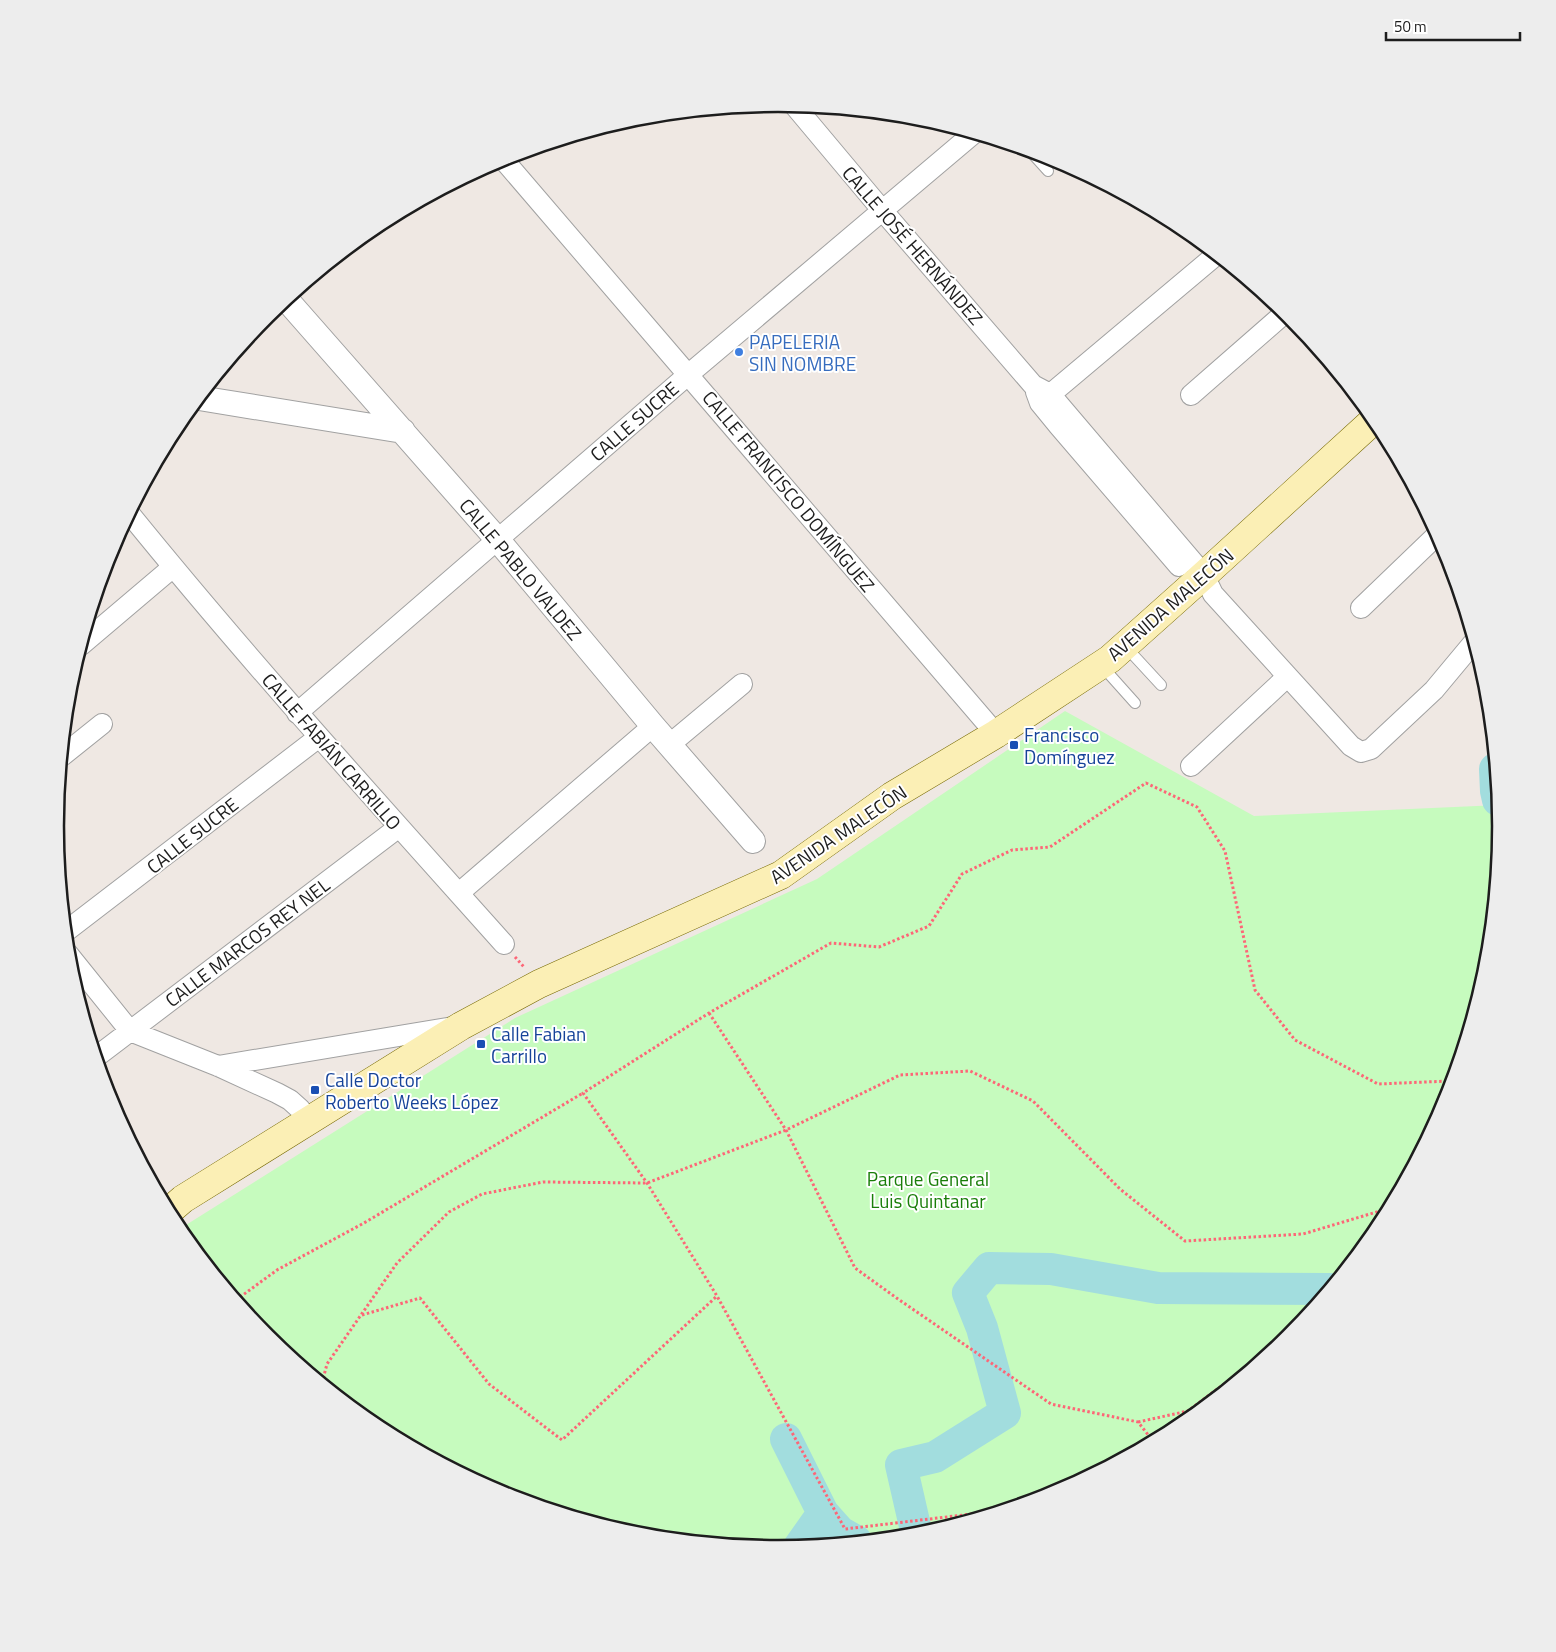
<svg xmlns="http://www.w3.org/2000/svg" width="1556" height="1652" font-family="'Titillium Web',sans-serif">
<rect width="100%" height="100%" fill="#efe8e3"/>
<path fill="#c6fbbe" d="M 1065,711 L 1254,816 L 1499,805 L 1501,826 L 1487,967 L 1446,1103 L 1379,1228 L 1289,1337 L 1179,1427 L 1054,1494 L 919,1535 L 778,1549 L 637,1535 L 501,1494 L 376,1427 L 267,1337 L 178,1230 L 515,1018 L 817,879 Z"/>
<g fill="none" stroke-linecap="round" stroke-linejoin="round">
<path stroke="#a2ddde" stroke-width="32" d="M 1495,769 L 1496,791 L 1498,800
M 786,1439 L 823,1513 L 799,1547
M 823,1513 L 840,1532 L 856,1541
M 917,1535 L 901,1465 L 935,1457 L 1005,1413 L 982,1328 L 968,1293 L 989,1268 L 1051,1269 L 1158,1288 L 1329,1289"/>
<defs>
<path id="service" d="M 1029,150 L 1048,171
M 1125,646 L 1161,685
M 1101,665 L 1135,703"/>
<path id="minor" d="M 794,105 L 882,210 L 1033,385 L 1050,394 L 1204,575 L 1213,594 L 1351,746 L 1361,752 L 1371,749 L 1434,690 L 1474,642
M 502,158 L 996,734
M 1036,392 L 1040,403 L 1058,425 L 1179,566
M 1191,395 L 1286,312
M 1040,403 L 1216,255
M 129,513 C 249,661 377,802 504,944
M 1361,608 L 1438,534
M 81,645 L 173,567
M 297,713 L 689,374 L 974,133
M 669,745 L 742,684
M 62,756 L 102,724
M 1191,766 L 1287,677
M 459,893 L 653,726
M 65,932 L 319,737
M 68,954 L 130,1031 L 218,1066 L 277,1093 L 290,1100 L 300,1109 L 308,1120
M 96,1057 L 399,827
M 218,1066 L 453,1027"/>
<path id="tertiary" d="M 286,299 L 497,539 L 653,726 L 753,841
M 199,398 L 403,431"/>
<path id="secondary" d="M 168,1212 L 183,1199 L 461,1026 L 539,984 L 781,875 L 892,796 L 996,734 L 1110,659 L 1204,575 L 1375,419"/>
</defs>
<use href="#service" stroke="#a1a1a1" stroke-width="12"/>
<use href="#minor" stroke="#a1a1a1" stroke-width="22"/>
<use href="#tertiary" stroke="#a1a1a1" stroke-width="26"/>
<use href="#secondary" stroke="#766902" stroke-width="29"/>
<path stroke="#fd6677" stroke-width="3" stroke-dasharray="2.5 2.5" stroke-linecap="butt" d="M 515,957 L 524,967
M 709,1013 L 786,1130 L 855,1268 L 898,1299 L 1051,1404 L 1138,1422 L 1153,1441
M 236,1300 L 277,1270 L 364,1223 L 583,1093
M 362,1315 L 420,1298 L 489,1384 L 562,1440 L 717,1296
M 322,1383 L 327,1364 L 397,1263 L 449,1212 L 482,1194 L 543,1182 L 647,1183 L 786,1130 L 900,1075 L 970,1071 L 1033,1101 L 1120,1189 L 1185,1241 L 1303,1234 L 1390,1208
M 1138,1422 L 1188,1411 L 1235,1376 L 1243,1375
M 1185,1423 L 1188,1411
M 453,1468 L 456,1470
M 997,1511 L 845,1529 L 717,1296 L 647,1183 L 583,1093 L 709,1013 L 831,943 L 879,947 L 929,926 L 962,874 L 1012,850 L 1050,847 L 1146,783 L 1197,807 L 1225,851 L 1255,990 L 1295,1040 L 1378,1084 L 1449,1081 L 1451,1087"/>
<use href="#service" stroke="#fff" stroke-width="10"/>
<use href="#minor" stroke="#fff" stroke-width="20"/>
<use href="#tertiary" stroke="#fff" stroke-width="24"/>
<use href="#secondary" stroke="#fbefb5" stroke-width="28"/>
</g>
<circle fill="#3f7fe0" stroke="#fff" stroke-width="2" cx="739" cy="352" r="5"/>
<g fill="#1a4fb4" stroke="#fff" stroke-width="2">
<rect x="1009" y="740" width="10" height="10" rx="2.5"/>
<rect x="476" y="1039" width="10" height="10" rx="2.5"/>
<rect x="310" y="1085" width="10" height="10" rx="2.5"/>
</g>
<g text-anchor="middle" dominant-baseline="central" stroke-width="4" stroke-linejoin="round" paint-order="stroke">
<g font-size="19" fill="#1d1d1d" stroke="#fff">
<text transform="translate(913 245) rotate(49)">CALLE JOSÉ HERNÁNDEZ</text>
<text transform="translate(634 421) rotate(-41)">CALLE SUCRE</text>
<text transform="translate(789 491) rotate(50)">CALLE FRANCISCO DOMÍNGUEZ</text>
<text transform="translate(521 569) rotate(50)">CALLE PABLO VALDEZ</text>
<text transform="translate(1170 604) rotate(-41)">AVENIDA MALECÓN</text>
<text transform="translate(332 751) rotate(49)">CALLE FABIÁN CARRILLO</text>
<text transform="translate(838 834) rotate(-34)">AVENIDA MALECÓN</text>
<text transform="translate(192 835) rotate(-38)">CALLE SUCRE</text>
<text transform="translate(247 942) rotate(-37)">CALLE MARCOS REY NEL</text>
</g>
<g font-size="19" fill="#366cbe" stroke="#fff" text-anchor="start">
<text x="749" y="341">PAPELERIA<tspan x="749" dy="22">SIN NOMBRE</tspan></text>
</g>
<g font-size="19" fill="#164399" stroke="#fff" text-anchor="start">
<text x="1024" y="734">Francisco<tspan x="1024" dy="22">Domínguez</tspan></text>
<text x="491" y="1033">Calle Fabian<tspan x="491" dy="22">Carrillo</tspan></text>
<text x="325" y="1079">Calle Doctor<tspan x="325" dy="22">Roberto Weeks López</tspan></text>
</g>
<g font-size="19" fill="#197e09" stroke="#fff">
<text x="928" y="1178">Parque General<tspan x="928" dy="22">Luis Quintanar</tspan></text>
</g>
</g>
<path d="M0 0H1556V1652H0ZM64 826a714 714 0 1 1 1428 0a714 714 0 1 1-1428 0Z" fill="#ededed" fill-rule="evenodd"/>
<path fill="none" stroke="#1d1d1d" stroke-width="2.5" d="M64 826a714 714 0 1 1 1428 0a714 714 0 1 1-1428 0Z"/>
<path d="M1386 32v8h134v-8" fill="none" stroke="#1d1d1d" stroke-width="2.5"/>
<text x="1394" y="32" font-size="15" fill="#1d1d1d" stroke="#ffffff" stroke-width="4" paint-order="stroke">50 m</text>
</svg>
